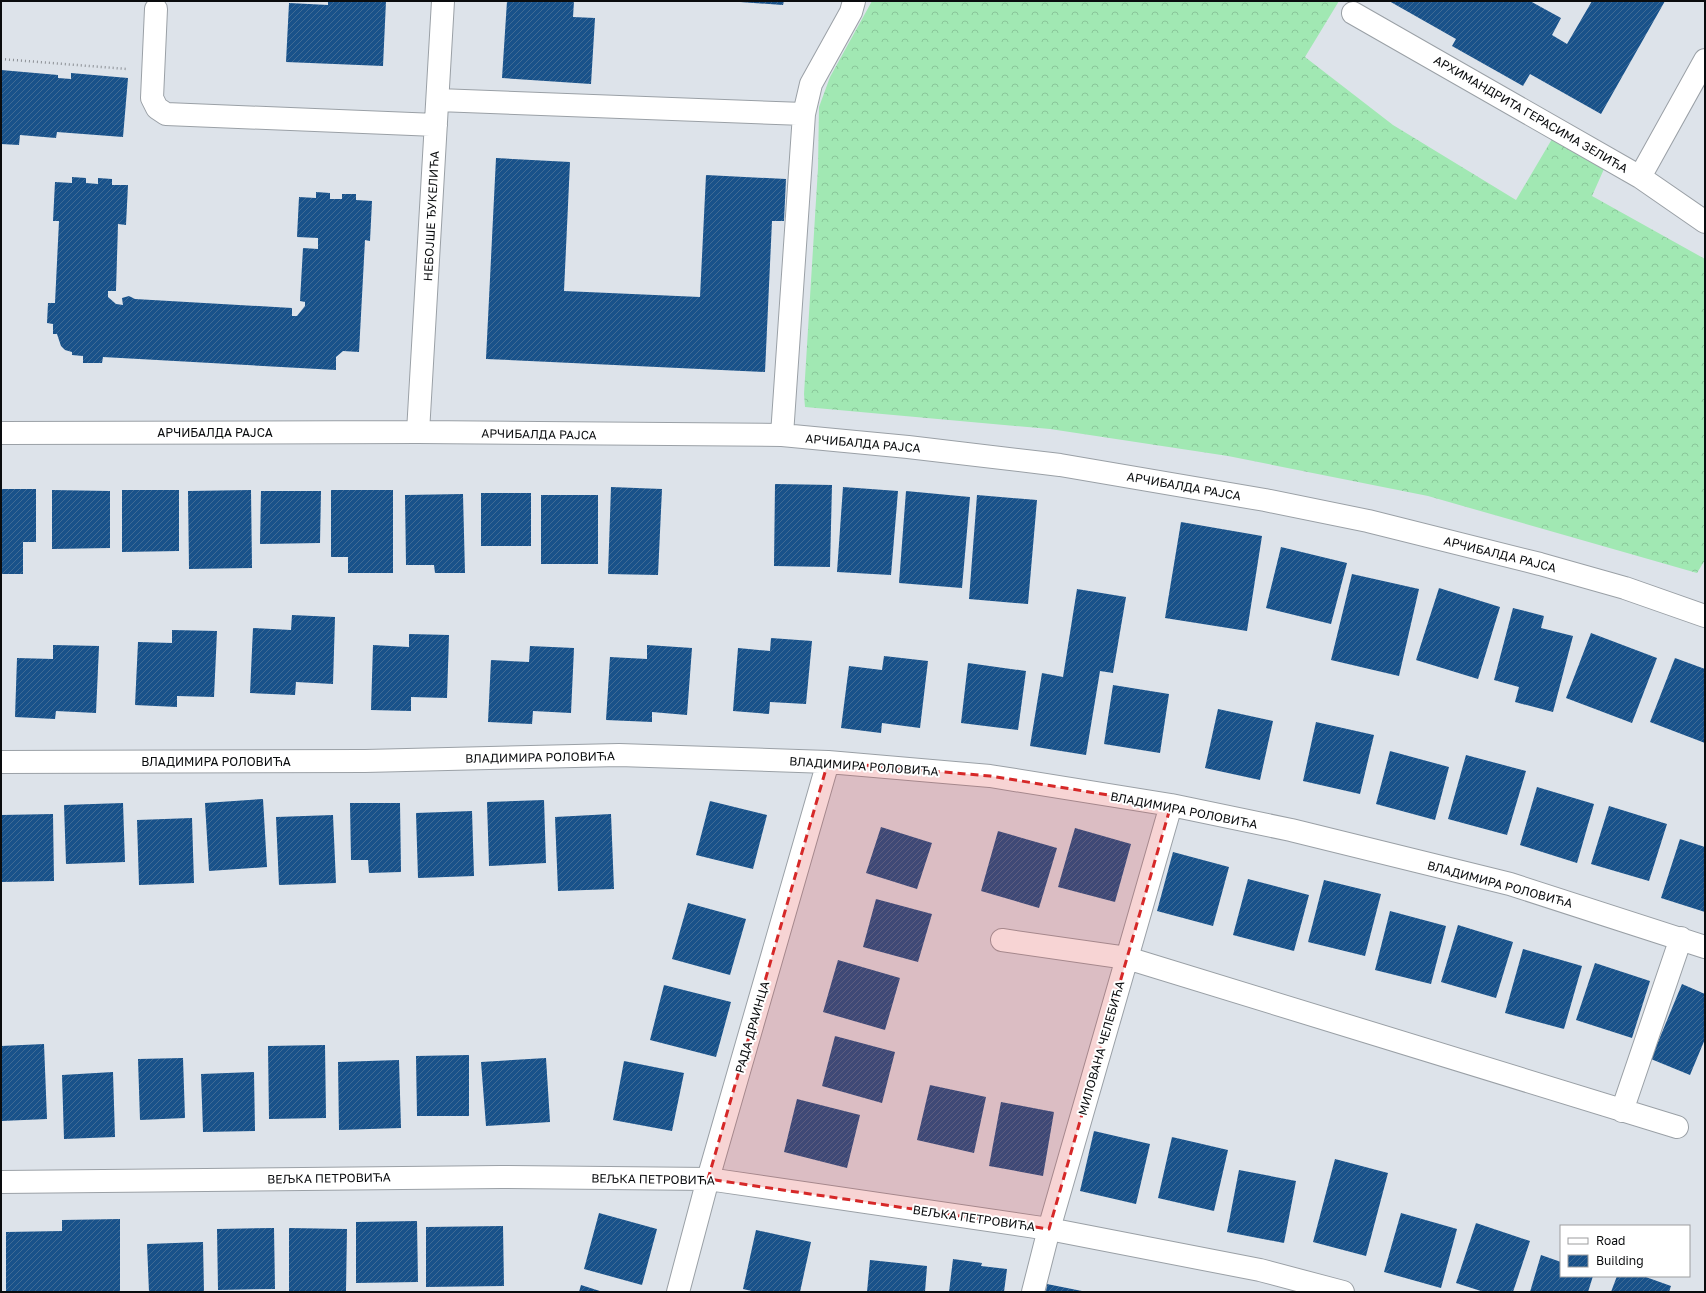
<svg xmlns="http://www.w3.org/2000/svg" width="1706" height="1293" font-family="'Golos Text',sans-serif">
<defs>
<pattern id="forest-crowns" width="20" height="18" patternUnits="userSpaceOnUse"><rect width="20" height="18" fill="#a1e8b3"/><path d="M2 6a3 3 0 1 1 6 0M12 15a3 3 0 1 1 6 0" fill="none" stroke="#89c699"/></pattern>
<pattern id="building-hatch" width="6" height="6" patternUnits="userSpaceOnUse"><rect width="6" height="6" fill="#19528a"/><path d="M-1 1l2-2M0 6l6-6M5 7l2-2" fill="none" stroke="#406b95"/></pattern>
</defs>
<rect width="100%" height="100%" fill="#dde3ea"/>
<path fill="url(#forest-crowns)" d="M 872,1 L 1339,1 L 1305,57 L 1393,125 L 1516,200 L 1552,139 L 1604,169 L 1592,196 L 1705,259 L 1705,560 L 1697,573 L 1428,496 L 1228,456 L 1050,429 L 805,407 L 804,394 L 818,168 L 819,107 L 830,77 Z"/>
<path fill="url(#building-hatch)" d="M 328,1 L 386,1 L 383,66 L 286,62 L 289,3 L 328,5 Z
M 507,1 L 574,1 L 573,17 L 595,18 L 591,84 L 502,78 Z
M 740,1 L 784,1 L 783,5 L 740,2 Z
M 1389,1 L 1530,1 L 1561,18 L 1552,35 L 1567,44 L 1592,1 L 1665,1 L 1601,114 L 1530,74 L 1523,86 L 1452,46 L 1456,39 Z
M 1,70 L 58,75 L 58,78 L 71,79 L 71,73 L 128,78 L 123,137 L 57,132 L 56,138 L 20,135 L 19,145 L 1,144 Z
M 496,158 L 570,162 L 564,291 L 700,297 L 706,175 L 786,179 L 784,221 L 772,221 L 765,372 L 486,359 Z
M 72,177 L 86,178 L 86,183 L 98,184 L 98,178 L 112,179 L 112,185 L 128,185 L 126,225 L 118,224 L 116,291 L 108,291 L 108,297 L 116,304 L 123,305 L 122,298 L 129,296 L 135,299 L 292,308 L 292,316 L 297,316 L 305,306 L 305,302 L 300,301 L 303,248 L 318,249 L 318,238 L 297,237 L 299,197 L 316,198 L 316,192 L 330,193 L 330,199 L 342,199 L 342,194 L 356,194 L 356,200 L 372,201 L 370,241 L 365,240 L 359,352 L 343,351 L 336,357 L 336,370 L 103,357 L 102,363 L 83,363 L 83,356 L 72,355 L 72,352 L 65,350 L 61,346 L 57,334 L 53,334 L 53,324 L 47,323 L 48,303 L 55,303 L 59,221 L 53,221 L 55,182 L 72,183 Z
M 775,484 L 832,485 L 830,567 L 774,566 Z
M 611,487 L 662,489 L 658,575 L 608,574 Z
M 843,487 L 898,491 L 891,575 L 837,572 Z
M 2,489 L 36,489 L 36,542 L 23,542 L 23,574 L 1,574 L 1,492 Z
M 52,490 L 110,491 L 110,548 L 52,549 Z
M 122,490 L 179,490 L 179,551 L 122,552 Z
M 251,490 L 252,568 L 189,569 L 188,491 Z
M 331,490 L 393,490 L 393,573 L 348,573 L 348,557 L 331,557 Z
M 261,491 L 321,491 L 320,543 L 260,544 Z
M 906,491 L 970,497 L 962,588 L 899,583 Z
M 481,493 L 531,493 L 531,546 L 481,546 Z
M 463,494 L 465,573 L 435,573 L 434,565 L 406,565 L 405,495 Z
M 541,495 L 598,495 L 598,564 L 541,564 Z
M 977,495 L 1037,500 L 1028,604 L 969,599 Z
M 1181,522 L 1262,536 L 1247,631 L 1165,618 Z
M 1281,547 L 1347,563 L 1331,624 L 1266,608 Z
M 1352,574 L 1419,589 L 1399,676 L 1331,660 Z
M 1439,588 L 1500,607 L 1478,679 L 1416,660 Z
M 1077,589 L 1126,597 L 1113,673 L 1100,671 L 1086,755 L 1030,746 L 1042,673 L 1063,677 Z
M 1513,608 L 1544,616 L 1541,628 L 1573,636 L 1553,712 L 1515,702 L 1519,687 L 1494,680 Z
M 292,615 L 335,617 L 333,684 L 296,682 L 295,695 L 250,693 L 253,628 L 291,630 Z
M 172,630 L 217,631 L 214,697 L 177,696 L 177,707 L 135,705 L 138,642 L 172,643 Z
M 1591,633 L 1657,658 L 1632,723 L 1566,698 Z
M 409,634 L 449,635 L 447,698 L 411,697 L 411,711 L 371,710 L 373,645 L 409,647 Z
M 771,638 L 812,641 L 806,704 L 770,702 L 769,714 L 733,711 L 738,648 L 770,651 Z
M 53,645 L 99,646 L 96,713 L 56,711 L 55,719 L 15,717 L 17,658 L 53,659 Z
M 647,645 L 692,648 L 687,715 L 652,712 L 652,722 L 606,720 L 610,657 L 647,659 Z
M 530,646 L 574,648 L 571,713 L 533,711 L 532,724 L 488,722 L 491,660 L 529,662 Z
M 884,656 L 928,661 L 920,728 L 882,723 L 881,733 L 841,728 L 849,666 L 882,670 Z
M 1675,658 L 1705,669 L 1705,743 L 1650,722 Z
M 968,663 L 1026,671 L 1018,730 L 961,723 Z
M 1113,685 L 1169,694 L 1160,753 L 1104,744 Z
M 1218,709 L 1273,721 L 1260,780 L 1205,768 Z
M 1316,722 L 1374,735 L 1360,794 L 1303,781 Z
M 1390,751 L 1449,767 L 1435,820 L 1376,804 Z
M 1466,755 L 1526,771 L 1507,835 L 1448,819 Z
M 1537,787 L 1594,804 L 1577,863 L 1520,845 Z
M 263,799 L 267,867 L 209,871 L 205,803 Z
M 544,800 L 546,863 L 489,866 L 487,802 Z
M 710,801 L 767,815 L 753,869 L 696,855 Z
M 123,803 L 125,862 L 66,864 L 64,805 Z
M 350,803 L 400,803 L 401,872 L 369,873 L 368,860 L 351,860 Z
M 1609,806 L 1667,824 L 1649,881 L 1591,864 Z
M 472,811 L 474,876 L 418,878 L 416,813 Z
M 53,814 L 54,881 L 1,882 L 1,815 Z
M 611,814 L 614,889 L 558,891 L 555,817 Z
M 333,815 L 336,883 L 279,885 L 276,817 Z
M 192,818 L 194,883 L 139,885 L 137,820 Z
M 881,827 L 932,843 L 917,889 L 866,873 Z
M 1075,828 L 1131,844 L 1115,902 L 1058,887 Z
M 998,831 L 1057,848 L 1039,908 L 981,891 Z
M 1680,839 L 1705,847 L 1705,912 L 1661,898 Z
M 1173,852 L 1229,867 L 1213,926 L 1157,911 Z
M 1248,879 L 1309,895 L 1294,951 L 1233,935 Z
M 1324,880 L 1381,894 L 1365,956 L 1308,942 Z
M 876,899 L 932,914 L 918,962 L 863,947 Z
M 688,903 L 746,919 L 730,975 L 672,959 Z
M 1390,911 L 1446,926 L 1431,984 L 1375,970 Z
M 1458,925 L 1513,942 L 1496,998 L 1441,982 Z
M 1523,949 L 1582,966 L 1564,1029 L 1505,1013 Z
M 838,960 L 900,978 L 885,1030 L 823,1012 Z
M 1595,963 L 1650,981 L 1632,1038 L 1576,1020 Z
M 1682,984 L 1705,994 L 1705,1039 L 1690,1075 L 1651,1059 Z
M 664,985 L 731,1002 L 716,1057 L 650,1040 Z
M 835,1036 L 895,1052 L 882,1103 L 822,1086 Z
M 44,1044 L 47,1119 L 1,1121 L 1,1046 Z
M 325,1045 L 326,1118 L 269,1119 L 268,1046 Z
M 469,1055 L 469,1116 L 417,1116 L 416,1056 Z
M 183,1058 L 185,1118 L 140,1120 L 138,1059 Z
M 546,1058 L 550,1122 L 486,1126 L 481,1062 Z
M 399,1060 L 401,1128 L 339,1130 L 338,1062 Z
M 624,1061 L 684,1073 L 672,1131 L 613,1120 Z
M 113,1072 L 115,1137 L 64,1139 L 62,1075 Z
M 254,1072 L 255,1131 L 203,1132 L 201,1074 Z
M 930,1085 L 986,1097 L 974,1153 L 917,1140 Z
M 797,1099 L 860,1115 L 847,1168 L 784,1152 Z
M 1001,1102 L 1054,1112 L 1043,1176 L 989,1166 Z
M 1094,1131 L 1150,1144 L 1136,1204 L 1080,1191 Z
M 1172,1137 L 1228,1150 L 1214,1211 L 1158,1198 Z
M 1335,1159 L 1388,1173 L 1366,1256 L 1313,1242 Z
M 1239,1170 L 1296,1181 L 1284,1243 L 1227,1232 Z
M 599,1213 L 657,1229 L 642,1285 L 584,1269 Z
M 1401,1213 L 1457,1229 L 1441,1288 L 1384,1272 Z
M 120,1219 L 120,1292 L 6,1292 L 6,1232 L 62,1231 L 62,1220 Z
M 417,1221 L 418,1282 L 356,1283 L 356,1222 Z
M 1476,1223 L 1530,1241 L 1513,1292 L 1484,1292 L 1456,1283 Z
M 503,1226 L 504,1286 L 426,1287 L 426,1227 Z
M 274,1228 L 275,1289 L 218,1290 L 217,1229 Z
M 289,1228 L 347,1229 L 346,1292 L 289,1292 Z
M 756,1230 L 811,1242 L 800,1292 L 756,1292 L 743,1289 Z
M 203,1242 L 204,1292 L 149,1292 L 147,1244 Z
M 1541,1255 L 1561,1262 L 1561,1276 L 1593,1276 L 1588,1292 L 1530,1292 Z
M 953,1259 L 982,1263 L 981,1266 L 1007,1269 L 1004,1292 L 949,1292 Z
M 870,1260 L 927,1266 L 925,1292 L 867,1292 Z
M 1617,1276 L 1643,1276 L 1671,1286 L 1669,1292 L 1611,1292 Z
M 1047,1284 L 1082,1291 L 1082,1292 L 1046,1292 Z
M 581,1285 L 603,1292 L 579,1292 Z"/>
<g fill="none" stroke-linecap="round" stroke-linejoin="round">
<defs>
<path id="minor" d="M 156,9 L 152,98 L 157,108 L 166,114 L 436,125
M 1353,13 L 1640,177 L 1705,222
M 438,100 L 804,114
M 1640,177 L 1705,60
M 418,432 L 443,1
M 1,433 L 418,432 L 782,435 L 908,447 L 1060,465 L 1265,500 L 1368,521 L 1540,564 L 1625,588 L 1705,616
M 782,435 L 804,114 L 811,84 L 851,12 L 854,1
M 1,762 L 365,761 L 619,755 L 828,762 L 990,776 L 1171,805 L 1291,830 L 1510,884 L 1705,947
M 1002,940 L 1127,958 L 1677,1127
M 1622,1111 L 1681,938
M 1,1182 L 501,1177 L 708,1179 L 1049,1229 L 1260,1270 L 1343,1292
M 678,1292 L 708,1179 L 828,762
M 1033,1292 L 1049,1229 L 1171,805"/>
</defs>
<use href="#minor" stroke="#9aa0a6" stroke-width="24"/>
<path stroke="#8b8f94" stroke-width="2.5" stroke-dasharray="1 3" stroke-linecap="butt" d="M 1,59 L 127,69"/>
<use href="#minor" stroke="#fff" stroke-width="22"/>
</g>
<path fill="#d62828" fill-opacity="0.2" stroke="#d62828" stroke-width="3" stroke-dasharray="8 5" stroke-linejoin="round" d="M 828,762 L 990,776 L 1171,805 L 1049,1229 L 708,1179 Z"/>
<g text-anchor="middle" dominant-baseline="central" stroke-width="4" stroke-linejoin="round" paint-order="stroke">
<g font-size="12" fill="#0a0c0e" stroke="#fff">
<text transform="translate(1531 114) rotate(30)">АРХИМАНДРИТА ГЕРАСИМА ЗЕЛИЋА</text>
<text transform="translate(431 216) rotate(-87)">НЕБОЈШЕ ЂУКЕЛИЋА</text>
<text x="215" y="432">АРЧИБАЛДА РАЈСА</text>
<text transform="translate(539 434) rotate(1)">АРЧИБАЛДА РАЈСА</text>
<text transform="translate(863 443) rotate(5)">АРЧИБАЛДА РАЈСА</text>
<text transform="translate(1184 486) rotate(10)">АРЧИБАЛДА РАЈСА</text>
<text transform="translate(1500 554) rotate(14)">АРЧИБАЛДА РАЈСА</text>
<text transform="translate(540 757) rotate(-1)">ВЛАДИМИРА РОЛОВИЋА</text>
<text x="216" y="761">ВЛАДИМИРА РОЛОВИЋА</text>
<text transform="translate(864 766) rotate(4)">ВЛАДИМИРА РОЛОВИЋА</text>
<text transform="translate(1184 810) rotate(11)">ВЛАДИМИРА РОЛОВИЋА</text>
<text transform="translate(1500 884) rotate(15)">ВЛАДИМИРА РОЛОВИЋА</text>
<text transform="translate(752 1027) rotate(-74)">РАДА ДРАИНЦА</text>
<text transform="translate(1101 1048) rotate(-74)">МИЛОВАНА ЧЕЛЕБИЋА</text>
<text transform="translate(329 1178) rotate(-1)">ВЕЉКА ПЕТРОВИЋА</text>
<text transform="translate(653 1179) rotate(1)">ВЕЉКА ПЕТРОВИЋА</text>
<text transform="translate(974 1218) rotate(8)">ВЕЉКА ПЕТРОВИЋА</text>
</g>
</g>
<rect width="1706" height="1293" fill="none" stroke="#0a0c0e" stroke-width="4"/>
<rect x="1560" y="1225" width="130" height="52" fill="#ffffff" stroke="#9d9e9f"/>
<rect x="1568" y="1238" width="20" height="6" fill="#ffffff" stroke="#9d9e9f"/>
<text x="1596" y="1245" font-size="12" fill="#0a0c0e">Road</text>
<rect x="1568" y="1255" width="20" height="12" fill="url(#building-hatch)" stroke="#9d9e9f"/>
<text x="1596" y="1265" font-size="12" fill="#0a0c0e">Building</text>
</svg>
